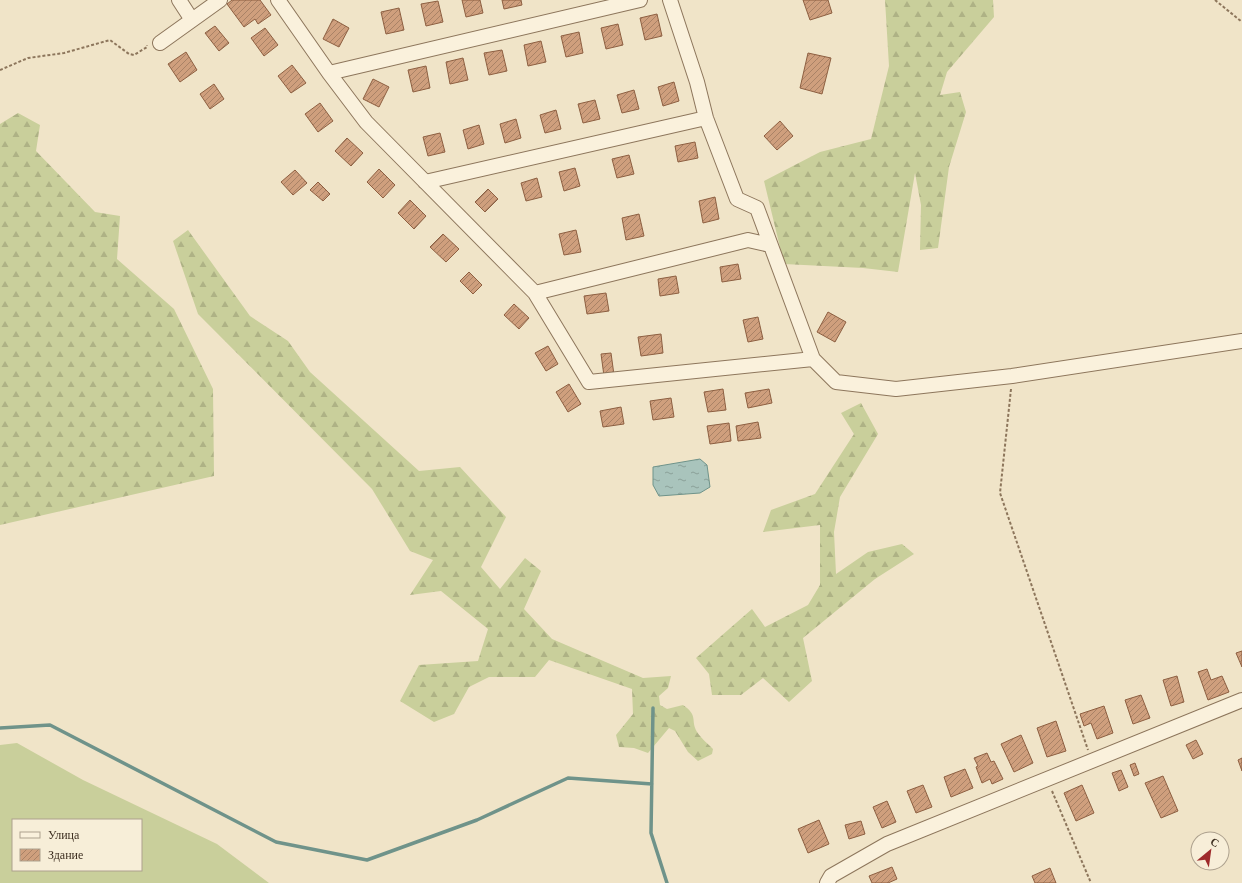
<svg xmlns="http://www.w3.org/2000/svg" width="1242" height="883" font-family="'Times New Roman',serif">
<defs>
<pattern id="forest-firs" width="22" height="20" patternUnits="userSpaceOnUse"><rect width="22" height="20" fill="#c9cf9b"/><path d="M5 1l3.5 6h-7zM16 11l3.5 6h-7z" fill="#aeb285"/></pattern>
<pattern id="water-ripples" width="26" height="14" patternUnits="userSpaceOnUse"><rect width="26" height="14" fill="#a9c4bc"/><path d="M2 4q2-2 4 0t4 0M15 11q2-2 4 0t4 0" fill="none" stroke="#8ba098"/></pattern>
<pattern id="building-hatch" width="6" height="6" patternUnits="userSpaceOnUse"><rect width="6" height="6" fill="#cf9f7d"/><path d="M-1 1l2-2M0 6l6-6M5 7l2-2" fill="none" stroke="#a98266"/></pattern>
</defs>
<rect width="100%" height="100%" fill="#f0e4c8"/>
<path fill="#c9cf9b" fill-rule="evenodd" d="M 17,743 L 83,780 L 217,844 L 269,883 L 0,883 L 0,745 ZM 13,820 L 141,820 L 141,870 L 13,870 Z"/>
<path fill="url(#forest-firs)" d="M 885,0 L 993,0 L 994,17 L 947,72 L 940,95 L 960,92 L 966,112 L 949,167 L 938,248 L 920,250 L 921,205 L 915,173 L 898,272 L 863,268 L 784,264 L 764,181 L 820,152 L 871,139 L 889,66 Z
M 18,113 L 40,125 L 36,151 L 95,212 L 120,216 L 117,259 L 174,309 L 213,389 L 214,476 L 0,525 L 0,124 Z
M 188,230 L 250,316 L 288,341 L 310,372 L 419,471 L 460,467 L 506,517 L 481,567 L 500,589 L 525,558 L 541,571 L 524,609 L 552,639 L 643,678 L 671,676 L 668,688 L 659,696 L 660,705 L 667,709 L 683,705 C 699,716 690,720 697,732 C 701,738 708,744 713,749 L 712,754 L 698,761 L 688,752 L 675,731 L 669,728 L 648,753 L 634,748 L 619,747 L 616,735 L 633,714 L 632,689 L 549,660 L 535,677 L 489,677 L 469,687 L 454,714 L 434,722 L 400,701 L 419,665 L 478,661 L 488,629 L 441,591 L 410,595 L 433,560 L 410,551 L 372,489 L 198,314 L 173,241 Z
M 861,403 L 878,434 L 840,497 L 834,532 L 836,574 L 868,552 L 902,544 L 914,554 L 875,579 L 803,638 L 812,681 L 789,702 L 763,678 L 741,695 L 712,695 L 709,674 L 696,658 L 752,609 L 765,627 L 808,605 L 820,585 L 820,525 L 763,532 L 771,510 L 815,494 L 854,434 L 841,413 Z"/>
<path fill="url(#water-ripples)" stroke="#6f938a" d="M 700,459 L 707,465 L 710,487 L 700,493 L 659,496 L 653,485 L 653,467 Z"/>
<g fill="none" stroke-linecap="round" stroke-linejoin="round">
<path stroke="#6f938a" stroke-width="3.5" d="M 653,708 L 651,833 L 667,883
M 0,728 L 50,725 L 276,842 L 367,860 L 477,820 L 568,778 L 652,784"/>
</g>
<path fill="url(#building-hatch)" stroke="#8d5f41" d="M 232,0 L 260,0 L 271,15 L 258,24 L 255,19 L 244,27 L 227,4 Z
M 462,0 L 480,0 L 483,13 L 466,17 Z
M 502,0 L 521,0 L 522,5 L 504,9 Z
M 803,0 L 828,0 L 832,13 L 810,20 Z
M 438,1 L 443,22 L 426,26 L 421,4 Z
M 399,8 L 404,30 L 386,34 L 381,12 Z
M 657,14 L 662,36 L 645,40 L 640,18 Z
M 333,19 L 349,28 L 339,47 L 323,39 Z
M 618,24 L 623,45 L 606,49 L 601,28 Z
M 215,26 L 229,43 L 219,51 L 205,33 Z
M 265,28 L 278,45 L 264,56 L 251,38 Z
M 579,32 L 583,53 L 566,57 L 561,36 Z
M 541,41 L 546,62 L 528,66 L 524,45 Z
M 502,50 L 507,71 L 489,75 L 484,53 Z
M 186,52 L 197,70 L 180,82 L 168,64 Z
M 808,53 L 831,58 L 822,94 L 800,88 Z
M 463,58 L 468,80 L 450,84 L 446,62 Z
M 292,65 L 306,83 L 291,93 L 278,76 Z
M 426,66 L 430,88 L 413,92 L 408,70 Z
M 373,79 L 389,87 L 379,107 L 363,99 Z
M 674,82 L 679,101 L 663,106 L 658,87 Z
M 214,84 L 224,99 L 210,109 L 200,94 Z
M 634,90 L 639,109 L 622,113 L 617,95 Z
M 595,100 L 600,119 L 583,123 L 578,104 Z
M 320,103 L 333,121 L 318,132 L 305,114 Z
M 556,110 L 561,129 L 545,133 L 540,115 Z
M 516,119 L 521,138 L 505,143 L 500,124 Z
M 780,121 L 793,136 L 777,150 L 764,136 Z
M 479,125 L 484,144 L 468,149 L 463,130 Z
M 440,133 L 445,152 L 428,156 L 423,137 Z
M 347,138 L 363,153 L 351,166 L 335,151 Z
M 695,142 L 698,158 L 678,162 L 675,146 Z
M 629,155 L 634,174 L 617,178 L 612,159 Z
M 575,168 L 580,186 L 564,191 L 559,172 Z
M 379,169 L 395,185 L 383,198 L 367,182 Z
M 295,170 L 307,183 L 293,195 L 281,182 Z
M 537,178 L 542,197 L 526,201 L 521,183 Z
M 318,182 L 330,194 L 323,201 L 310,190 Z
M 488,189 L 498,199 L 485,212 L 475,202 Z
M 715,197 L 719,219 L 703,223 L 699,201 Z
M 410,200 L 426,216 L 414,229 L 398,213 Z
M 639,214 L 644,236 L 626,240 L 622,218 Z
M 576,230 L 581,252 L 564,255 L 559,234 Z
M 443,234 L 459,249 L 446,262 L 430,247 Z
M 738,264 L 741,279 L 722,282 L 720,267 Z
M 469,272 L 482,285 L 473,294 L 460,281 Z
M 676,276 L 679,293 L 660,296 L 658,279 Z
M 606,293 L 609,311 L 587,314 L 584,296 Z
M 514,304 L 529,318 L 519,329 L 504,315 Z
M 828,312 L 846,322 L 835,342 L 817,332 Z
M 758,317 L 763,339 L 748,342 L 743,320 Z
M 661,334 L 663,353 L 641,356 L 638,337 Z
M 548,346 L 558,364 L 546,371 L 535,353 Z
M 611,353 L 614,375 L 604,376 L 601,354 Z
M 569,384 L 581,404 L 568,412 L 556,392 Z
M 723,389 L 726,410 L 708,412 L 704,392 Z
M 769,389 L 772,403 L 748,408 L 745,393 Z
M 671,398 L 674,417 L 653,420 L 650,401 Z
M 621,407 L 624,424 L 603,427 L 600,411 Z
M 758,422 L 761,438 L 738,441 L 736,426 Z
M 729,423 L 731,441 L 710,444 L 707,426 Z
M 1242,651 L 1242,667 L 1236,653 Z
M 1207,669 L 1211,680 L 1222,676 L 1229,692 L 1208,700 L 1198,672 Z
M 1177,676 L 1184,702 L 1171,706 L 1163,680 Z
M 1141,695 L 1150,718 L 1133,724 L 1125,700 Z
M 1104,706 L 1113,733 L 1097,739 L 1091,723 L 1084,726 L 1080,714 Z
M 1056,721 L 1066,751 L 1047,757 L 1037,728 Z
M 1021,735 L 1033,763 L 1014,772 L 1001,744 Z
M 1196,740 L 1203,754 L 1193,759 L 1186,745 Z
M 987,753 L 991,762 L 994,761 L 1003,779 L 992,784 L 990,779 L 982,783 L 976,767 L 978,766 L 974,758 Z
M 1242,758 L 1242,771 L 1238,760 Z
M 1135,763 L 1139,774 L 1134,776 L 1130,765 Z
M 965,769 L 973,788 L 951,797 L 944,777 Z
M 1121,770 L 1128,787 L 1119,791 L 1112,773 Z
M 1163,776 L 1178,811 L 1161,818 L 1145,783 Z
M 923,785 L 932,807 L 916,813 L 907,791 Z
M 1082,785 L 1094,813 L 1076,821 L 1064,793 Z
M 887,801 L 896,822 L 882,828 L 873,807 Z
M 819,820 L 829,844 L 808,853 L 798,829 Z
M 861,821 L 865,834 L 849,839 L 845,825 Z
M 892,867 L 897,879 L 888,883 L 872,883 L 869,876 Z
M 1050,868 L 1056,883 L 1035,883 L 1032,876 Z"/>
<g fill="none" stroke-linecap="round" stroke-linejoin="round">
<defs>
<path id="minor" d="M 179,0 L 192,20
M 278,0 L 329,73 L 366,122 L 535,293 L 589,382 L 813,359
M 670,0 L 697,82 L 706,118 L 737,199 L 757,208 L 813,359 L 836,382 L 896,389 L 1012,376 L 1242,341
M 160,43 L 220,0
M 329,73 L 640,0
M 425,182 L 706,118
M 535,293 L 748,240 L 770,245
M 827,883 L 831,876 L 887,844 L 1242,700"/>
</defs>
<use href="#minor" stroke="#8d765c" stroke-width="16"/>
<path stroke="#8d765c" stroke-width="2" stroke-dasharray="3 2" stroke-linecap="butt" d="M 1215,0 L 1242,22
M 0,70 L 28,58 L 64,53 L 110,40 L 129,54 L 134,55 L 147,47 L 147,45
M 1011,389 L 1000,493 L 1088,750
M 1052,791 L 1091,883"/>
<use href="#minor" stroke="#faf1dc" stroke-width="14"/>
</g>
<rect x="12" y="819" width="130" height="52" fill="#f7eed8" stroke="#ada18e"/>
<rect x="20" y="832" width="20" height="6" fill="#faf1dc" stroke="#ada18e"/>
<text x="48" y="839" font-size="12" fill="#3d2e20">Улица</text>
<rect x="20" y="849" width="20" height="12" fill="url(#building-hatch)" stroke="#ada18e"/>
<text x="48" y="859" font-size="12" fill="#3d2e20">Здание</text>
<g transform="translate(1210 851) rotate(29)"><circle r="19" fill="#f7eed8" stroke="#ada18e"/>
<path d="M0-3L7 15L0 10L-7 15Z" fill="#9e2a2b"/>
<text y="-6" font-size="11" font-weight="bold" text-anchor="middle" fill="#3d2e20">С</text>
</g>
</svg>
